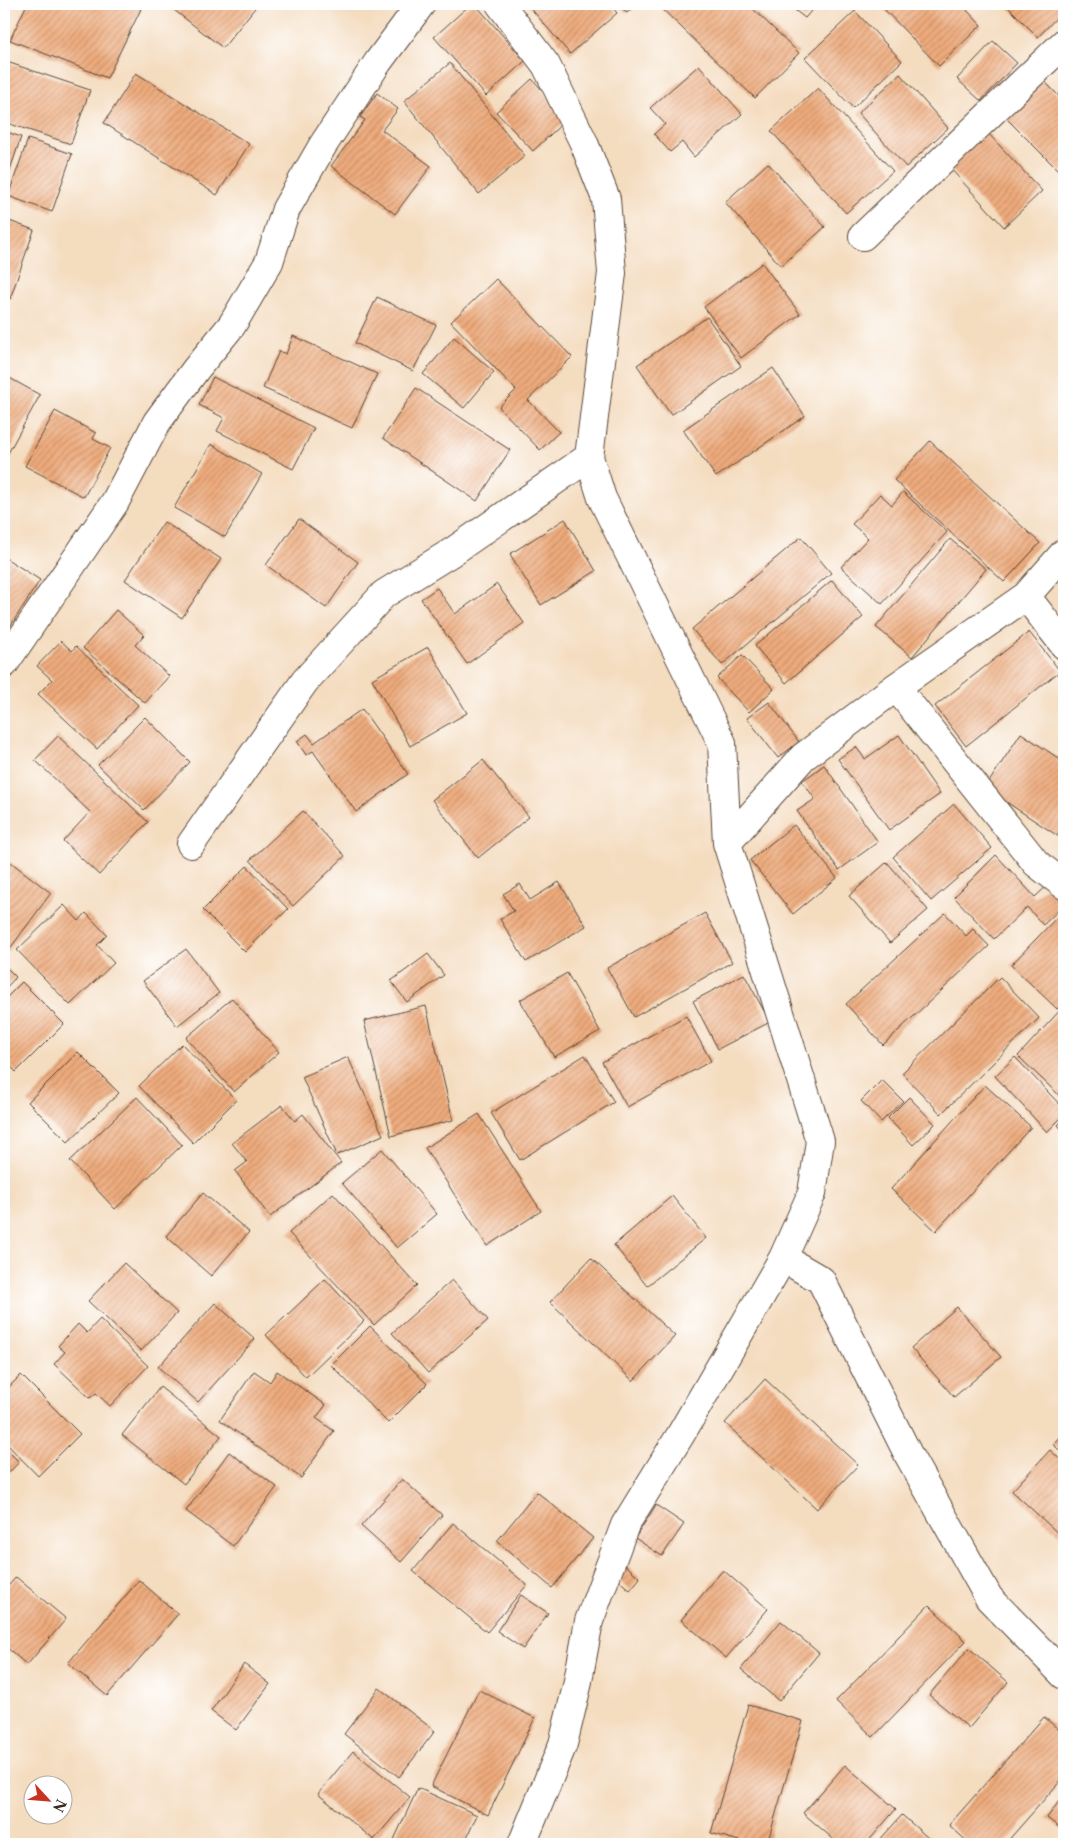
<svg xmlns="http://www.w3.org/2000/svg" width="1068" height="1848" font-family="'Libre Caslon Text',serif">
<defs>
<pattern id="building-hatch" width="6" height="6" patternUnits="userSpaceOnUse" patternTransform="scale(1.25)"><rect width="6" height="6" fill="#efac7d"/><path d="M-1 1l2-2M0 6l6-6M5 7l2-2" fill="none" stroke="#c38c66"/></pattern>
</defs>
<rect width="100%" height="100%" fill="#fff"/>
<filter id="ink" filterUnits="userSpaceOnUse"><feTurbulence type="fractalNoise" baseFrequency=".02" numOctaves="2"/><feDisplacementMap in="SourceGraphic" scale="10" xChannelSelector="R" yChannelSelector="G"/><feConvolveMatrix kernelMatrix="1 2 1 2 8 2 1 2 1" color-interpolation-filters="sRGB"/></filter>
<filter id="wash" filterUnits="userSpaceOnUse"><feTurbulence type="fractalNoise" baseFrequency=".0096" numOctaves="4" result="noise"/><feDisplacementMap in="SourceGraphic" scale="20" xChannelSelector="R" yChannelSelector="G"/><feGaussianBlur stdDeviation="1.12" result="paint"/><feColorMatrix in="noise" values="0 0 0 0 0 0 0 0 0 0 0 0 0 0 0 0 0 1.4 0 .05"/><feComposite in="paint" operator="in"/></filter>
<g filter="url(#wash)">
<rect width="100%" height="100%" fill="#f4dcbf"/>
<g id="blocks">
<path fill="url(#building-hatch)" d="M 27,4 L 132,4 L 141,9 L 107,78 L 10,40 Z
M 179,4 L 258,4 L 223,48 L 174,10 Z
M 471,4 L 475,4 L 525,61 L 486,96 L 434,37 Z
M 527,4 L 610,4 L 617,13 L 570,54 Z
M 617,4 L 637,4 L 627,13 Z
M 657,4 L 748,4 L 799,53 L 755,98 Z
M 787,4 L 817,4 L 805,18 Z
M 879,4 L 961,4 L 981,25 L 939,66 Z
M 1005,4 L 1064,4 L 1064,10 L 1038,37 Z
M 855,11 L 902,61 L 853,108 L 805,58 Z
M 993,41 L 1017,63 L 981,101 L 957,79 Z
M 4,61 L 90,90 L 71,144 L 4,122 Z
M 450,63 L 525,156 L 479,194 L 404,101 Z
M 699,65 L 742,114 L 694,157 L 682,142 L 670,152 L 654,134 L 665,124 L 650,108 Z
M 136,73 L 249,144 L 217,195 L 104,123 Z
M 900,74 L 948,128 L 906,167 L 858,113 Z
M 532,79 L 568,118 L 533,151 L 496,112 Z
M 1043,80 L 1064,101 L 1064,169 L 1061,173 L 1006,118 Z
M 818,88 L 893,171 L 846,213 L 771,131 Z
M 377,93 L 398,109 L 382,130 L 431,166 L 395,214 L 331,166 L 365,120 L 360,117 Z
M 4,131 L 21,137 L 4,188 Z
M 987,132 L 1042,191 L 1004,227 L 949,167 Z
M 28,139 L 72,154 L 52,212 L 8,196 Z
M 768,163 L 825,227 L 781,266 L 725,202 Z
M 4,219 L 34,230 L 10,299 L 4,297 Z
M 762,263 L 800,314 L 741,358 L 704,307 Z
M 496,279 L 572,357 L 528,400 L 559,432 L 540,450 L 499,407 L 516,390 L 451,322 Z
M 377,297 L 436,325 L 413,371 L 355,343 Z
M 707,317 L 741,366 L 671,415 L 637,365 Z
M 293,336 L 377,374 L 352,428 L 263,388 L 279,351 L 286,354 Z
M 454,337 L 494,372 L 464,408 L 423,374 Z
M 773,368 L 805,416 L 716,477 L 683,430 Z
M 6,376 L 40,395 L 7,455 L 4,453 L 4,379 Z
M 213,377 L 314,428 L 293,469 L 217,431 L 224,418 L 199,405 Z
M 416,388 L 510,450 L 477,501 L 383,438 Z
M 55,411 L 96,433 L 93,439 L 110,448 L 84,497 L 25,466 Z
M 930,441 L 1040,543 L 1004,582 L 894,480 Z
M 211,444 L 262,474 L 225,537 L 174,508 Z
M 903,492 L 947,532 L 882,604 L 841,567 L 868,538 L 852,524 L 880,494 L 892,505 Z
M 299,519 L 358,562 L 326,608 L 266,565 Z
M 565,519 L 596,571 L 541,605 L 510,554 Z
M 164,522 L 221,559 L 182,618 L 125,580 Z
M 801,537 L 831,573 L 722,665 L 692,629 Z
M 950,539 L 986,569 L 912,657 L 876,627 Z
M 4,557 L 40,580 L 4,636 Z
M 832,580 L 863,617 L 786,683 L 755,646 Z
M 497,584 L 524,623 L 467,664 L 421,599 L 437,588 L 455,614 Z
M 116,610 L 144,635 L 135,645 L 169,676 L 145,703 L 83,648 Z
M 1029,632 L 1060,671 L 966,746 L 935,706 Z
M 61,641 L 72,651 L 76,646 L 138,705 L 97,749 L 38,694 L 52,680 L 37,666 Z
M 428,647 L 467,713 L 410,746 L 372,679 Z
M 742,655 L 774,689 L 749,712 L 717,678 Z
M 769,702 L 799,742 L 778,758 L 747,718 Z
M 362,709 L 408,774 L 356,812 L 313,751 L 306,755 L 297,741 L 307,734 L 314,743 Z
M 145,717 L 190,762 L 144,810 L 98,765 Z
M 1021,733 L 1064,762 L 1064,840 L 985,788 Z
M 899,735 L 940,794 L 889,830 L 838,759 L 856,747 L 865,759 Z
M 58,736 L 148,822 L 99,875 L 63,841 L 90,812 L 35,760 Z
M 483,760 L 529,817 L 478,858 L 432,800 Z
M 824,765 L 878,842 L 839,870 L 797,811 L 815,799 L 802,781 Z
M 954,804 L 992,848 L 931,901 L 893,857 Z
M 303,811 L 345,856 L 293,906 L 250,860 Z
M 794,825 L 837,878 L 793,914 L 750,860 Z
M 996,855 L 1035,897 L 1049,884 L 1064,901 L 1064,905 L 1043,925 L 1027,907 L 994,939 L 954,897 Z
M 4,857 L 51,893 L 6,954 L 4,952 Z
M 887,862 L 928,910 L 890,943 L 849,896 Z
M 247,866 L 288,909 L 245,952 L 203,910 Z
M 559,882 L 586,926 L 526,962 L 500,919 L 514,911 L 503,894 L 520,884 L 530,900 Z
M 64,905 L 79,921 L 86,913 L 107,935 L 97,945 L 114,963 L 70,1005 L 17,950 Z
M 1062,912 L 1064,915 L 1064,1001 L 1057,1009 L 1011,965 Z
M 705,913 L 732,962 L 634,1017 L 607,968 Z
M 945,913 L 966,936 L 973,929 L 989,946 L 883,1045 L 846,1004 Z
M 186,949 L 219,993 L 177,1026 L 143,981 Z
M 428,954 L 444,975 L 407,1002 L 391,981 Z
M 4,965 L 16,977 L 4,990 Z
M 567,973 L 600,1031 L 554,1057 L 520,1000 Z
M 744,974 L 770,1022 L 718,1049 L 693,1001 Z
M 1000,977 L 1039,1018 L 941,1114 L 902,1073 Z
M 22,982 L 64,1024 L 16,1072 L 4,1059 L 4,1000 Z
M 232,998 L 279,1052 L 234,1092 L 186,1038 Z
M 426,1006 L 453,1120 L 391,1136 L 364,1021 Z
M 1064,1006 L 1064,1100 L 1018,1056 Z
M 686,1016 L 711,1061 L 627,1107 L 602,1062 Z
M 182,1044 L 236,1100 L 193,1143 L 139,1086 Z
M 78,1052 L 119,1093 L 68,1142 L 28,1102 Z
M 585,1055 L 614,1102 L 520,1160 L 491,1113 Z
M 348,1057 L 383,1135 L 337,1155 L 302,1077 Z
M 1015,1057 L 1064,1109 L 1064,1115 L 1047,1132 L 995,1076 Z
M 882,1080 L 903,1101 L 881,1122 L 861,1101 Z
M 985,1085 L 1031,1127 L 936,1231 L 891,1189 Z
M 137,1097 L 182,1145 L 115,1209 L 70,1161 Z
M 909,1097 L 935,1124 L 913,1145 L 888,1118 Z
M 282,1105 L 295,1121 L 303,1114 L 341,1163 L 270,1217 L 235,1171 L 247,1162 L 232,1143 Z
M 479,1114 L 541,1211 L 487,1246 L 425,1148 Z
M 1064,1119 L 1064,1132 L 1058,1125 Z
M 382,1149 L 437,1214 L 397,1248 L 342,1183 Z
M 203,1193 L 249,1232 L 211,1276 L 166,1236 Z
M 333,1193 L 417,1285 L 374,1325 L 289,1233 Z
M 672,1196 L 706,1238 L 647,1286 L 614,1245 Z
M 591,1258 L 675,1336 L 633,1381 L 550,1302 Z
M 124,1263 L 177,1313 L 141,1351 L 88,1301 Z
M 325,1279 L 364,1321 L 306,1377 L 266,1335 Z
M 452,1280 L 488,1320 L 428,1373 L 392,1333 Z
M 215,1303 L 255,1339 L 198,1402 L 158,1367 Z
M 957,1307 L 1001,1357 L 954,1397 L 911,1348 Z
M 100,1319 L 148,1366 L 110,1406 L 96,1393 L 90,1398 L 54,1364 L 65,1352 L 58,1346 L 78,1324 L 87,1333 Z
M 370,1326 L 427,1384 L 388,1423 L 331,1365 Z
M 254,1371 L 270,1382 L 277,1371 L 326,1405 L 316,1418 L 334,1431 L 301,1478 L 220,1420 Z
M 21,1375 L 80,1434 L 38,1476 L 4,1441 L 4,1392 Z
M 765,1379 L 858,1465 L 817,1509 L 725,1423 Z
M 160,1387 L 221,1436 L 184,1484 L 122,1435 Z
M 1064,1432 L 1064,1455 L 1053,1444 Z
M 4,1447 L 19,1462 L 4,1478 Z
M 1050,1450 L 1064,1463 L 1064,1533 L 1061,1536 L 1012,1491 Z
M 229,1452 L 277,1487 L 233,1546 L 186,1511 Z
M 402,1479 L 442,1515 L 401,1562 L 361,1526 Z
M 537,1492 L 593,1538 L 552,1588 L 497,1541 Z
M 656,1505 L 684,1524 L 662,1556 L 635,1538 Z
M 453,1523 L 527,1585 L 487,1632 L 413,1571 Z
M 621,1561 L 640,1578 L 630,1590 L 610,1573 Z
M 723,1570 L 768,1609 L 726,1658 L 681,1620 Z
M 16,1577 L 66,1619 L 27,1665 L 4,1645 L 4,1591 Z
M 139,1580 L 178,1614 L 107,1696 L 68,1663 Z
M 521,1595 L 548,1613 L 523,1649 L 497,1631 Z
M 929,1605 L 966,1641 L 873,1737 L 836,1701 Z
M 781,1621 L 819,1653 L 779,1701 L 741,1669 Z
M 969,1648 L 1008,1682 L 969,1728 L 929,1695 Z
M 244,1664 L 270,1684 L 236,1730 L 211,1711 Z
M 379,1688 L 435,1731 L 399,1777 L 344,1734 Z
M 479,1690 L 535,1718 L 488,1815 L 431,1786 Z
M 748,1705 L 803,1721 L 767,1844 L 750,1844 L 711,1833 Z
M 1044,1717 L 1064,1734 L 1064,1777 L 1005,1844 L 970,1844 L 949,1825 Z
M 353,1751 L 410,1797 L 374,1840 L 318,1794 Z
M 845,1765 L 896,1809 L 866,1844 L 839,1844 L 803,1813 Z
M 418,1788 L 477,1815 L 464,1844 L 392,1844 Z
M 1064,1794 L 1064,1831 L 1047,1818 Z
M 902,1815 L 935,1844 L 876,1844 Z"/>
</g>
</g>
<g filter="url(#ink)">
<use href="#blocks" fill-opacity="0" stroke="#574536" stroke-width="1"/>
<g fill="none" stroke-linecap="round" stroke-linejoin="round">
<defs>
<path id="minor" d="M 500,4 L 546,65 L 584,143 L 606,199 L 612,273 L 589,457 L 602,498 L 722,743 L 727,843 L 820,1141 L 812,1193 L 783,1258 L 821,1280 L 909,1456 L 989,1598 L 1064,1675
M 863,236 L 1064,43
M 1026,596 L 1064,645
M 4,664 L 115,502 L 157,422 L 196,369 L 232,325 L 269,262 L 286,209 L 323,145 L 378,62 L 421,4
M 896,687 L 1036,863 L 1064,885
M 727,843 L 803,757 L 896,687 L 1026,596 L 1064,553
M 191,844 L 305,681 L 384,594 L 452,552 L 589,457
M 522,1844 L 563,1744 L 577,1686 L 589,1621 L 625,1525 L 681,1434 L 783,1258"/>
</defs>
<use href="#minor" stroke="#574536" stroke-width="30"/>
<use href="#minor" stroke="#fff" stroke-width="28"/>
</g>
</g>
<rect width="1068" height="1848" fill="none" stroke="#fff" stroke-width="20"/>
<g transform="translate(48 1800) rotate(116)"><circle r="24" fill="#ffffff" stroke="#b1aaa5"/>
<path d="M0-4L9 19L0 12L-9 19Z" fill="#c8321e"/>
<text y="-8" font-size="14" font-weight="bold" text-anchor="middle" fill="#3b2a1e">N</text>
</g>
</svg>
